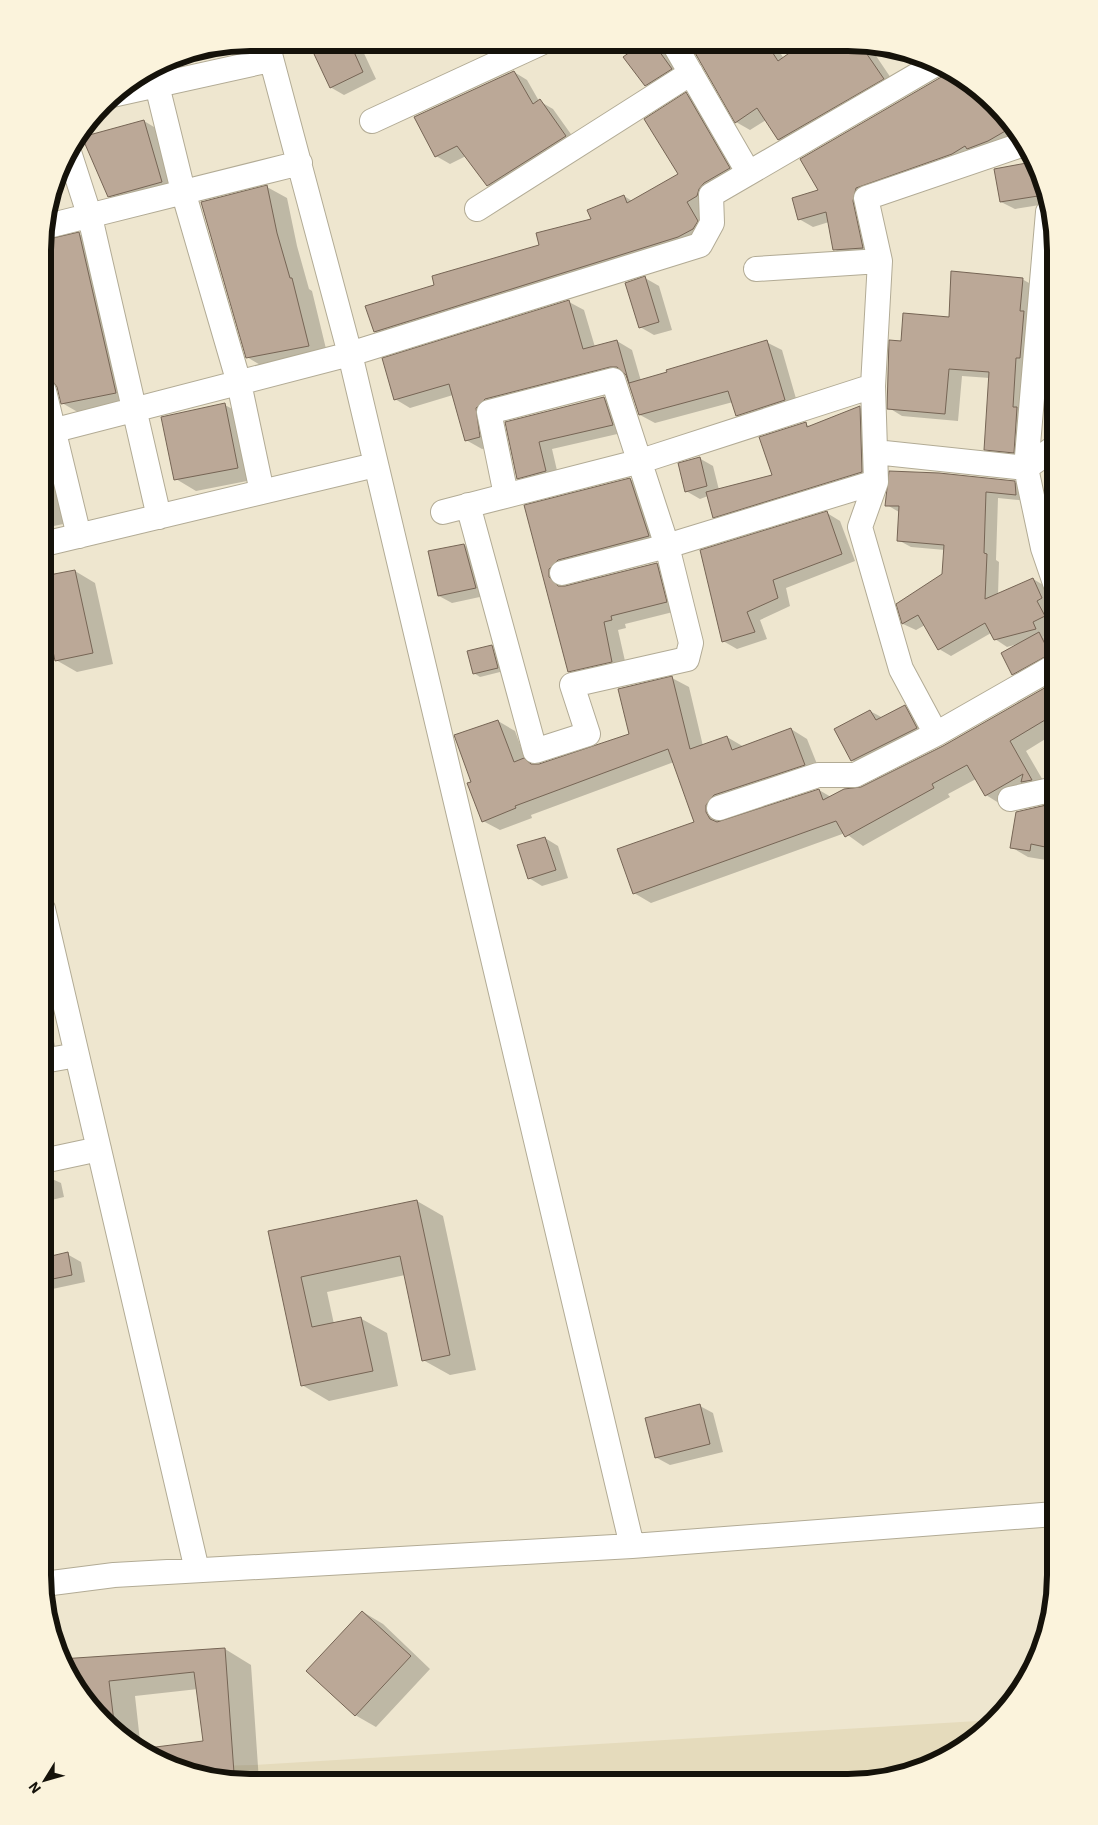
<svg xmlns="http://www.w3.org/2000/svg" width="1098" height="1825" font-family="'IBM Plex Sans',sans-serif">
<rect width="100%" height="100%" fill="#eee6cf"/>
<path fill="#e5dbbc" d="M 994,1720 L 974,1740 L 927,1767 L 848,1782 L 224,1781 L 172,1767 L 254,1765 Z"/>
<path fill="#0003" d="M 340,43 L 353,43 L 361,47 L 376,79 L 344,95 L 330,87 L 315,54 Z
M 643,44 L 658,44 L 663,46 L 685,77 L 659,93 L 646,85 L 625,57 Z
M 691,44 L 723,44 L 728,50 L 737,44 L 775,44 L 784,59 L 805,44 L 868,44 L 897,87 L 793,148 L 778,139 L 766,120 L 750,130 L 736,122 Z
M 949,71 L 974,86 L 1013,124 L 1021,138 L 870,196 L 877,256 L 848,258 L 834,249 L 829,222 L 813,227 L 799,219 L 820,191 Z
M 514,72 L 527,80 L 539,101 L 553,109 L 578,144 L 502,193 L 488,185 L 466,156 L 450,164 L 436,156 Z
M 686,94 L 702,103 L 745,177 L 719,192 L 713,230 L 390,340 L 375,331 L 436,285 L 541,245 L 592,220 L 624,196 L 632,201 L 679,174 Z
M 144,121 L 164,133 L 182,193 L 130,208 L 109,196 Z
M 1031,163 L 1040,171 L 1046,204 L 1015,209 L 1001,202 Z
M 267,187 L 287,198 L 297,246 L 309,289 L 312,291 L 328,357 L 267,369 L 247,357 Z
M 79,234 L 99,245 L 136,404 L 83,415 L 62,403 Z
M 645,278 L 659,286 L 672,330 L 654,335 L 640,327 Z
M 1022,279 L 1036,287 L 1026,460 L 999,457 L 986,449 L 990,378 L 962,376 L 958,421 L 902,416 L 889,408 L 902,342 Z
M 569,302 L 584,310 L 595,347 L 617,341 L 632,350 L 641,381 L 766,342 L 782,350 L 799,409 L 752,424 L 737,415 L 733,402 L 655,423 L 640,415 L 626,375 L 501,407 L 495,446 L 482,449 L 466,440 L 453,395 L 410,408 L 395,399 Z
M 604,398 L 617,406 L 626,432 L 552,449 L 559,479 L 531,486 L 518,478 L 507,423 Z
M 225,405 L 245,416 L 257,479 L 196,491 L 176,479 Z
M 860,408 L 876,417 L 878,481 L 730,526 L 714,517 L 708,496 L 700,499 L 686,491 L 699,458 L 713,466 L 719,490 L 774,476 L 805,424 L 811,427 Z
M 44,448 L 63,459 L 78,521 L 44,528 Z
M 630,479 L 645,488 L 663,544 L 563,579 L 565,588 L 657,564 L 672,573 L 681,610 L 625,624 L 626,628 L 618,630 L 627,670 L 584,680 L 570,671 L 543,572 Z
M 1014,482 L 1027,489 L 1028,501 L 998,498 L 996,560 L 999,562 L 998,595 L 1033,579 L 1045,586 L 1054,605 L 1048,608 L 1055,621 L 1044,629 L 1048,635 L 1043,637 L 1052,642 L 1055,648 L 1055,665 L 1027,681 L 1013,674 L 1018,644 L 1007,647 L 995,639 L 991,633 L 951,656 L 939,649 L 925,625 L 916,630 L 903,624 L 898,604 L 944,575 L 945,550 L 911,547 L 898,540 L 899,512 L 887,505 Z
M 827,513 L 840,521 L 855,561 L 786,588 L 790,606 L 760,620 L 767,639 L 737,649 L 723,641 L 701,551 Z
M 464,545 L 478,553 L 489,595 L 452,603 L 439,596 Z
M 75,571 L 95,583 L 113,664 L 77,672 L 56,660 L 44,602 L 44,578 Z
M 492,646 L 498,650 L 504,671 L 480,677 L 474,673 Z
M 672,678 L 689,687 L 703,746 L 727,737 L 744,747 L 791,729 L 807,739 L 821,774 L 722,815 L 723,823 L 819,790 L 831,797 L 862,788 L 943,747 L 1055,683 L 1055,733 L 1026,751 L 1048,789 L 1002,805 L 986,795 L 976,779 L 948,794 L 950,797 L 863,846 L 845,833 L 651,903 L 634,893 L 696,822 L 674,762 L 531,815 L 532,818 L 500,830 L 483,821 L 472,782 L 498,721 L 515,731 L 526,761 L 534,765 L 539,765 L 631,735 Z
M 905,706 L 925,718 L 937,740 L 872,772 L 852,760 L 870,711 L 883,718 Z
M 1055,803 L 1055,855 L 1047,853 L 1046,860 L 1028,857 L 1011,847 L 1017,813 Z
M 545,838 L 558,846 L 568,878 L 542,886 L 529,878 Z
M 43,1025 L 51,1029 L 56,1050 L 43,1053 Z
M 43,1175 L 61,1183 L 64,1197 L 43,1202 Z
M 417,1201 L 443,1216 L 476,1370 L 450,1375 L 423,1360 L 405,1275 L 327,1292 L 334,1324 L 360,1318 L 387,1333 L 398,1386 L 329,1401 L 302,1385 L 270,1232 Z
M 67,1254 L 81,1262 L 85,1282 L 43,1291 L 43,1259 Z
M 700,1406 L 713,1413 L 723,1452 L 670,1465 L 657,1458 L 647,1419 Z
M 43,1422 L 49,1550 L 43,1550 Z
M 363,1612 L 383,1624 L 430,1669 L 376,1727 L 355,1715 Z
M 225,1649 L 251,1665 L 259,1781 L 224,1781 L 171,1767 L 204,1742 L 198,1689 L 135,1696 L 141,1750 L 124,1740 L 85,1701 L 67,1660 Z"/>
<path fill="#bba897" stroke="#766555" d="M 337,43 L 350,43 L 363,72 L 330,88 L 314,54 Z
M 641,44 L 654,44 L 672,69 L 645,86 L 623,57 Z
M 690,44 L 716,44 L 722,52 L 735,44 L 767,44 L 778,61 L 802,44 L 860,44 L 884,79 L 778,140 L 757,108 L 735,123 Z
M 948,70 L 974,86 L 1014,126 L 988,141 L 967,149 L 965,146 L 952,154 L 856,188 L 853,201 L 863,248 L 833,250 L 826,212 L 798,220 L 792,198 L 818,190 L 800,159 L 943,76 Z
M 514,71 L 533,104 L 540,99 L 566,136 L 487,186 L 457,146 L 435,157 L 414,117 Z
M 686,92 L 730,168 L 704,183 L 699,189 L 697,196 L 687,202 L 698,221 L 693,229 L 678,237 L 374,332 L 365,306 L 434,285 L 432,276 L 539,245 L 536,233 L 591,219 L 587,210 L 624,195 L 627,203 L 678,174 L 644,119 Z
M 144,120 L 162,182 L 108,197 L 82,137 Z
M 1032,162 L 1038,196 L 1000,202 L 994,169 Z
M 267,185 L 277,233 L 290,278 L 292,278 L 309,346 L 246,358 L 201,202 Z
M 79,232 L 116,393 L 61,404 L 57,387 L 51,379 L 44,350 L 44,240 Z
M 951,271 L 1023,278 L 1020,311 L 1024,311 L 1020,358 L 1016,358 L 1013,407 L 1017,407 L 1014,453 L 984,450 L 989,372 L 949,369 L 945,414 L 887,409 L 889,340 L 901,341 L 903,313 L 949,317 Z
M 645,276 L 659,322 L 639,328 L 625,283 Z
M 569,300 L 583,349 L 617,340 L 629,383 L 667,372 L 666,370 L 767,340 L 785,400 L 736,416 L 728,391 L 639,415 L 626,375 L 617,367 L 610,367 L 485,399 L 476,408 L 480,437 L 465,441 L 449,384 L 394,400 L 382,358 Z
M 604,397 L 613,425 L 539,442 L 546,471 L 517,479 L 505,422 Z
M 225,403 L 238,468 L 174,480 L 161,417 Z
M 860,406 L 862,472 L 713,518 L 706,492 L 772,475 L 759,437 L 806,422 L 807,427 Z
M 700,457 L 707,486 L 685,492 L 678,463 Z
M 889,471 L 939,473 L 1015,481 L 1016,495 L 986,492 L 984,553 L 987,554 L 985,599 L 1033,578 L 1042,598 L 1037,601 L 1045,616 L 1033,622 L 1036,629 L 994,640 L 985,623 L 938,650 L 918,615 L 902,624 L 896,604 L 942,574 L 944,545 L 897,541 L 899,506 L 885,506 Z
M 630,478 L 649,536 L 558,560 L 549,569 L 549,577 L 558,586 L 565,586 L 657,563 L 667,602 L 611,616 L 612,620 L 604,622 L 612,662 L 568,672 L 524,505 Z
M 827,511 L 842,554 L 773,580 L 778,598 L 747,612 L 755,632 L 722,642 L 700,550 Z
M 464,544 L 476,588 L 438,596 L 428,551 Z
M 75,570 L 93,653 L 55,661 L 44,607 L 44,576 Z
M 1039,632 L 1050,654 L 1012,675 L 1001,653 Z
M 492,645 L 498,668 L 473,674 L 467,651 Z
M 672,676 L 690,749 L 727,736 L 732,750 L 791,728 L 805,765 L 714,795 L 706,805 L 706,812 L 710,819 L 717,822 L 819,789 L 823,800 L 844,789 L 861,787 L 943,746 L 1055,682 L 1055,714 L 1010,741 L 1032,780 L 1021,782 L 1023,774 L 985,796 L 967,765 L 932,784 L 934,788 L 845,837 L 836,821 L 633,894 L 617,849 L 694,822 L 668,749 L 515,806 L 516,808 L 482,822 L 467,783 L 471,782 L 454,735 L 498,720 L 514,762 L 524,758 L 531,764 L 539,764 L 629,734 L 618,689 Z
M 905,705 L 917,728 L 851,761 L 834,729 L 870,710 L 876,720 Z
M 1055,803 L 1055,818 L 1050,848 L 1031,844 L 1030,851 L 1010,848 L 1016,812 Z
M 545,837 L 556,870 L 528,879 L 517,845 Z
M 417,1200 L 450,1355 L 422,1361 L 400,1256 L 301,1277 L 312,1327 L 361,1317 L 373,1371 L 301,1386 L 268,1231 Z
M 68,1252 L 72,1275 L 43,1281 L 43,1258 Z
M 700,1404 L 710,1444 L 655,1458 L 645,1418 Z
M 362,1611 L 411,1656 L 355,1716 L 306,1671 Z
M 225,1648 L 234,1773 L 202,1775 L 171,1767 L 140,1749 L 203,1741 L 194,1672 L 109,1681 L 115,1730 L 85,1701 L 61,1659 Z"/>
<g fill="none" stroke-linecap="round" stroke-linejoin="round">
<defs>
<path id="street" d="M 267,43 L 350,354 L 632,1546
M 674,44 L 748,172
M 153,69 L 183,191 L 239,383 L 262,492
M 112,95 L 270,60
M 372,121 L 541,43
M 69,152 L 90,217 L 159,517
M 477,209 L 691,73
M 1048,212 L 1026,468 L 1043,548 L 1055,583
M 44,227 L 300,163
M 756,269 L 880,261
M 44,391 L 79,536
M 44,433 L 350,354 L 700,245 L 712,223 L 711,195 L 936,64
M 875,452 L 1026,468 L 1055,447
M 468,505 L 535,751 L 588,734 L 572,685 L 687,659 L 691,643 L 667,546 L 613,380 L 489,412 L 506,495
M 443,512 L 641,461 L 873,386
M 44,544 L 375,465
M 562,573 L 667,546 L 876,482
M 936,734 L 901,669 L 860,527 L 876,482 L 873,386 L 880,261 L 866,198 L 1024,144
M 1010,799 L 1055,789
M 719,808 L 818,775 L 855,775 L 936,734 L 1055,666
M 43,909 L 197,1570
M 43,1061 L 77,1055
M 43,1161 L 99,1149
M 44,1584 L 114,1575 L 632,1546 L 1055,1514"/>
</defs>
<use href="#street" stroke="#b2ab95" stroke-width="26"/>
<use href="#street" stroke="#fff" stroke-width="24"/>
</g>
<path d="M0 0H1098V1825H0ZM250 51H848A199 199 0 0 1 1047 250V1575A199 199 0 0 1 848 1774H250A199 199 0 0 1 51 1575V250A199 199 0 0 1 250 51Z" fill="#fbf3dc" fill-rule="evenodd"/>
<path fill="none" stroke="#15120a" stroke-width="6" d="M250 51H848A199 199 0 0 1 1047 250V1575A199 199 0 0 1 848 1774H250A199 199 0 0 1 51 1575V250A199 199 0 0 1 250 51Z"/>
<g transform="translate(45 1780) rotate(233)" stroke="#fbf3dc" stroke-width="4" paint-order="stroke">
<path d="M0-4L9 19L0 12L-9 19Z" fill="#15120a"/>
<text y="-8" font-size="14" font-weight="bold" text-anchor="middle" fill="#15120a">N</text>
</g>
</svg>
